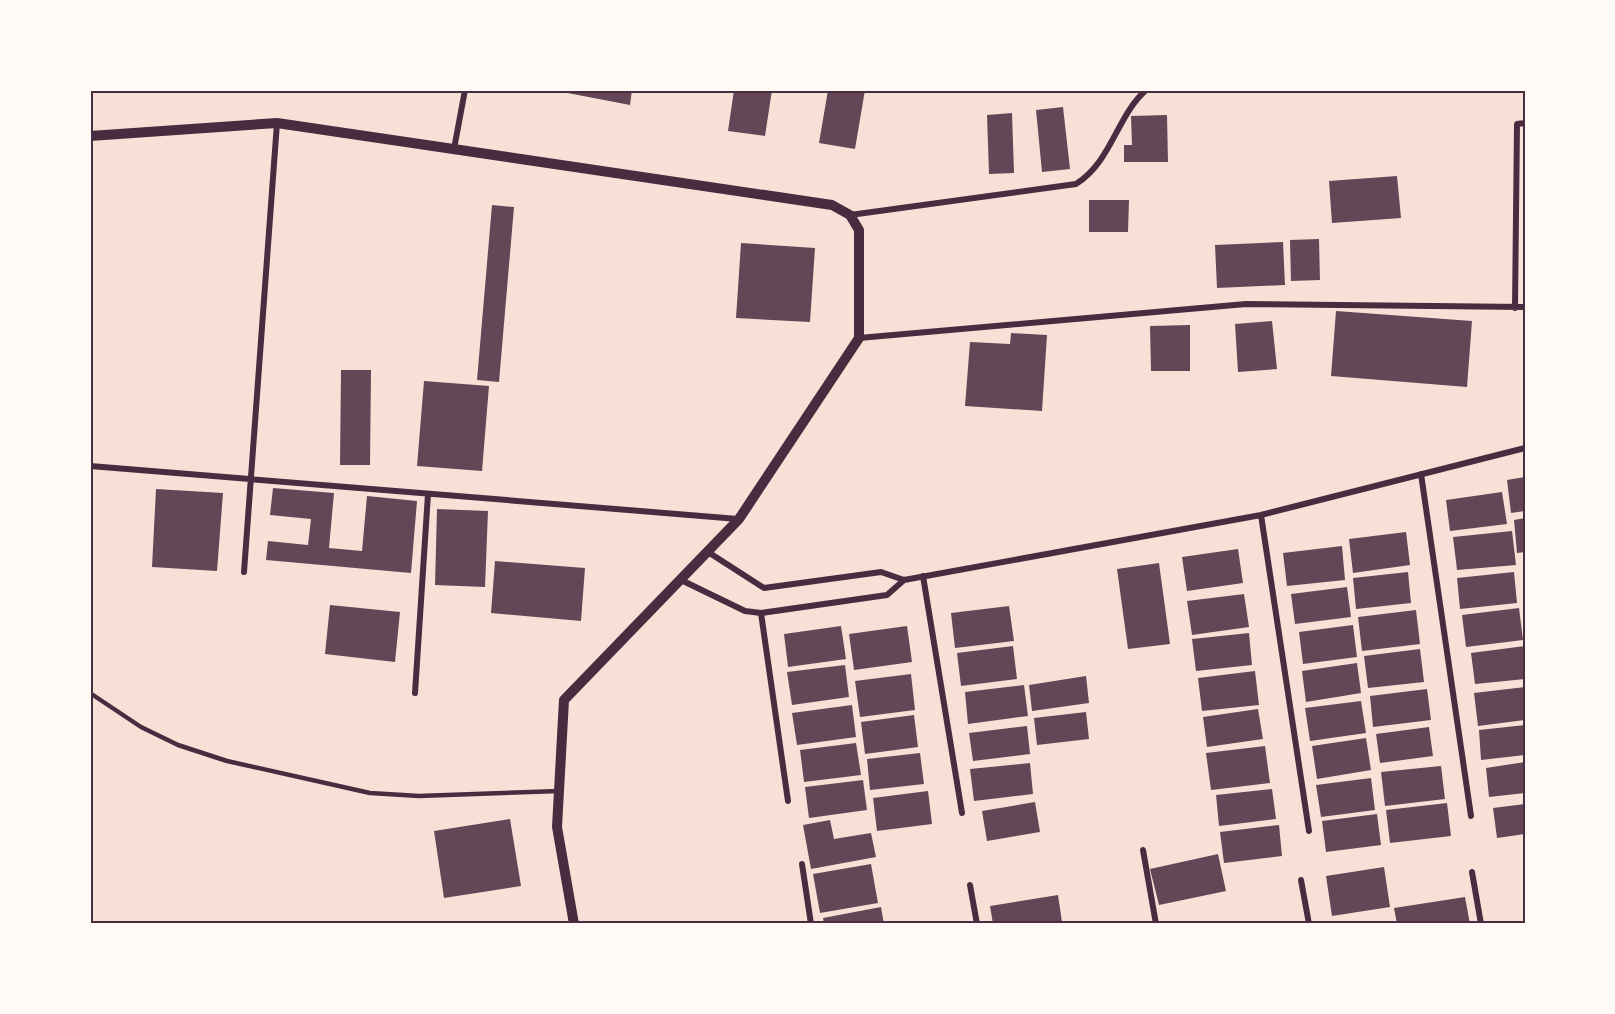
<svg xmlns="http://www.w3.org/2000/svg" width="1615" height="1014" font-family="Manrope,sans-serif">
<rect width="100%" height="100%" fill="#f7e1d7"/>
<path fill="#644757" d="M 552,90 L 632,90 L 630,105 Z
M 734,90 L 772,90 L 765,136 L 728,131 Z
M 828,90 L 865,90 L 855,149 L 819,143 Z
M 1063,107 L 1070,169 L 1042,172 L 1036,110 Z
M 1012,113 L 1014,173 L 989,174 L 987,115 Z
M 1167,115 L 1168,162 L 1124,162 L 1124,145 L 1132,145 L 1131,116 Z
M 1397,176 L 1401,218 L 1332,223 L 1329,181 Z
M 1089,200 L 1129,200 L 1128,232 L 1089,232 Z
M 492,205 L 514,207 L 499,382 L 477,380 Z
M 1319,239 L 1320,280 L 1291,281 L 1290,240 Z
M 1283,242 L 1285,285 L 1217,288 L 1215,245 Z
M 741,243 L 815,248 L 810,322 L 736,318 Z
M 1336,311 L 1472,321 L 1467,387 L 1331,376 Z
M 1272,321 L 1277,369 L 1238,372 L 1235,324 Z
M 1190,325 L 1190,371 L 1151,371 L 1150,326 Z
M 1011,333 L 1047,335 L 1042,411 L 965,406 L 970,342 L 1010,344 Z
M 341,370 L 371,370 L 370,465 L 340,465 Z
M 424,381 L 489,386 L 482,471 L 417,466 Z
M 1525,477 L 1525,511 L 1511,513 L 1507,480 Z
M 273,488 L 334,493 L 329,548 L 362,551 L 367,496 L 417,501 L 411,573 L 266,560 L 268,541 L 308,545 L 311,519 L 270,515 Z
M 156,489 L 223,493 L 217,571 L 152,567 Z
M 1502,492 L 1507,524 L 1450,531 L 1446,500 Z
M 437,509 L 488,511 L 485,587 L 435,585 Z
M 1525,518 L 1525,552 L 1517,553 L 1514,520 Z
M 1512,531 L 1516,565 L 1457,570 L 1453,537 Z
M 1406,532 L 1410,565 L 1353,573 L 1349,539 Z
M 1342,546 L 1345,580 L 1287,586 L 1283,553 Z
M 1238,549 L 1243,583 L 1187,591 L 1182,557 Z
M 495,561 L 585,568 L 581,621 L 491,613 Z
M 1159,563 L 1170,644 L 1128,649 L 1117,569 Z
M 1408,572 L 1411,603 L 1356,609 L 1353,578 Z
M 1514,572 L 1517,603 L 1460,609 L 1457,578 Z
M 1347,587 L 1351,617 L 1295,624 L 1291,594 Z
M 1244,594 L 1249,627 L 1192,635 L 1187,601 Z
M 330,605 L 400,612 L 395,662 L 325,654 Z
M 1009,606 L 1014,641 L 955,648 L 951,613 Z
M 1519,608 L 1523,640 L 1466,647 L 1462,615 Z
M 1416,610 L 1420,644 L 1362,651 L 1358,617 Z
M 1353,625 L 1357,657 L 1303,664 L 1299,632 Z
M 841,626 L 846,659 L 788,667 L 784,634 Z
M 907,626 L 912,662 L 854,670 L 849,634 Z
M 1249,633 L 1252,665 L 1196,671 L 1192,639 Z
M 1013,646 L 1017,679 L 961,686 L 957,653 Z
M 1525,646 L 1525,679 L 1475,684 L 1471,653 Z
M 1420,649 L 1424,682 L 1368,688 L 1364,656 Z
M 1357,663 L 1361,693 L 1306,702 L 1302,671 Z
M 845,665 L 849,697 L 792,705 L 787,672 Z
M 1255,671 L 1259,705 L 1202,711 L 1198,678 Z
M 911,674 L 915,710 L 860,717 L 855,681 Z
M 1086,676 L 1089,703 L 1032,711 L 1029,685 Z
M 1024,685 L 1028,716 L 968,724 L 965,692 Z
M 1525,687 L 1525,720 L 1478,726 L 1474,693 Z
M 1427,689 L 1431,720 L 1373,727 L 1370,696 Z
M 1361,701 L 1366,733 L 1310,741 L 1305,708 Z
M 852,705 L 856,737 L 797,745 L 792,713 Z
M 1258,709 L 1263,739 L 1207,747 L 1203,717 Z
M 1086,712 L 1089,739 L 1037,745 L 1034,718 Z
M 914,715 L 918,747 L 865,754 L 861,722 Z
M 1525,725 L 1525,755 L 1481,760 L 1479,730 Z
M 1027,726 L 1030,754 L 973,761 L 969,733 Z
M 1429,727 L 1433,756 L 1380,763 L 1376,734 Z
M 1366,738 L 1371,770 L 1317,779 L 1312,746 Z
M 856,743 L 861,775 L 804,782 L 800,750 Z
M 1265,746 L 1270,783 L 1211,790 L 1206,753 Z
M 920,753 L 924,784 L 870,790 L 867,759 Z
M 1525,762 L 1525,793 L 1489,797 L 1486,768 Z
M 1030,763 L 1033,794 L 974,801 L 970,769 Z
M 1441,766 L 1445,799 L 1385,806 L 1381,772 Z
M 1371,778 L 1375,810 L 1321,817 L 1316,785 Z
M 863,780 L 867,810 L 809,818 L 805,787 Z
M 1272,789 L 1276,819 L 1219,826 L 1216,795 Z
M 928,791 L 932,824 L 877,831 L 873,798 Z
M 1035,802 L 1040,832 L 987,841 L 982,811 Z
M 1447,803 L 1451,836 L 1390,843 L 1386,810 Z
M 1525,804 L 1525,834 L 1497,838 L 1493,808 Z
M 1377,814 L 1381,845 L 1326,852 L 1322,821 Z
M 510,819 L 521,886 L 444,898 L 434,831 Z
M 830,820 L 834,839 L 871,833 L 876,857 L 811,869 L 803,825 Z
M 1279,825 L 1282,856 L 1224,863 L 1220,832 Z
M 1218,854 L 1226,891 L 1159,905 L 1150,869 Z
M 871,864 L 878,903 L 820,913 L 813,874 Z
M 1384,867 L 1390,907 L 1332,916 L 1326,876 Z
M 1058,895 L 1062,922 L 993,924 L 990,906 Z
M 1465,897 L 1470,924 L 1397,924 L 1394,908 Z
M 881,907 L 884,924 L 824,924 L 823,918 Z"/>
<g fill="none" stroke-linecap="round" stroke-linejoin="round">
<path stroke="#4a2c40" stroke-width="4.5" d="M 90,693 L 141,727 L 178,745 L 227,761 L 370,793 L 419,796 L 559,791"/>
<path stroke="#4a2c40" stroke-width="6" d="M 454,149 L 465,90
M 850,215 L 1076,184 C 1112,161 1116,117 1146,90
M 1515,308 L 1517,124 L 1525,123
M 859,338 L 1246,304 L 1525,307
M 90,466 L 738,519
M 1421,474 L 1471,816
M 1261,515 L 1309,831
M 708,552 L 764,588 L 881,572 L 904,580 L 1261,515 L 1525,448
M 244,572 L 277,123
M 923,576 L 962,813
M 681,580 L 745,611 L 761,613 L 887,595 L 904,580
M 761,613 L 788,801
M 415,693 L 428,494
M 1143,850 L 1156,924
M 802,864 L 811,924
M 1472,872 L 1481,924
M 1301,880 L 1309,924
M 970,885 L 977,924"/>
<path stroke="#4a2c40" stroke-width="10" d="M 90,136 L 277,123 L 832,205 L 850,215 L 859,230 L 859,338 L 739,519 L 564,700 L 557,827 L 574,924"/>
</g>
<rect width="1615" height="1014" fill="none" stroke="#fffaf5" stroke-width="183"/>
<rect x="92" y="92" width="1432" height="830" fill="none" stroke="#4a2c40" stroke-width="2"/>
</svg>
